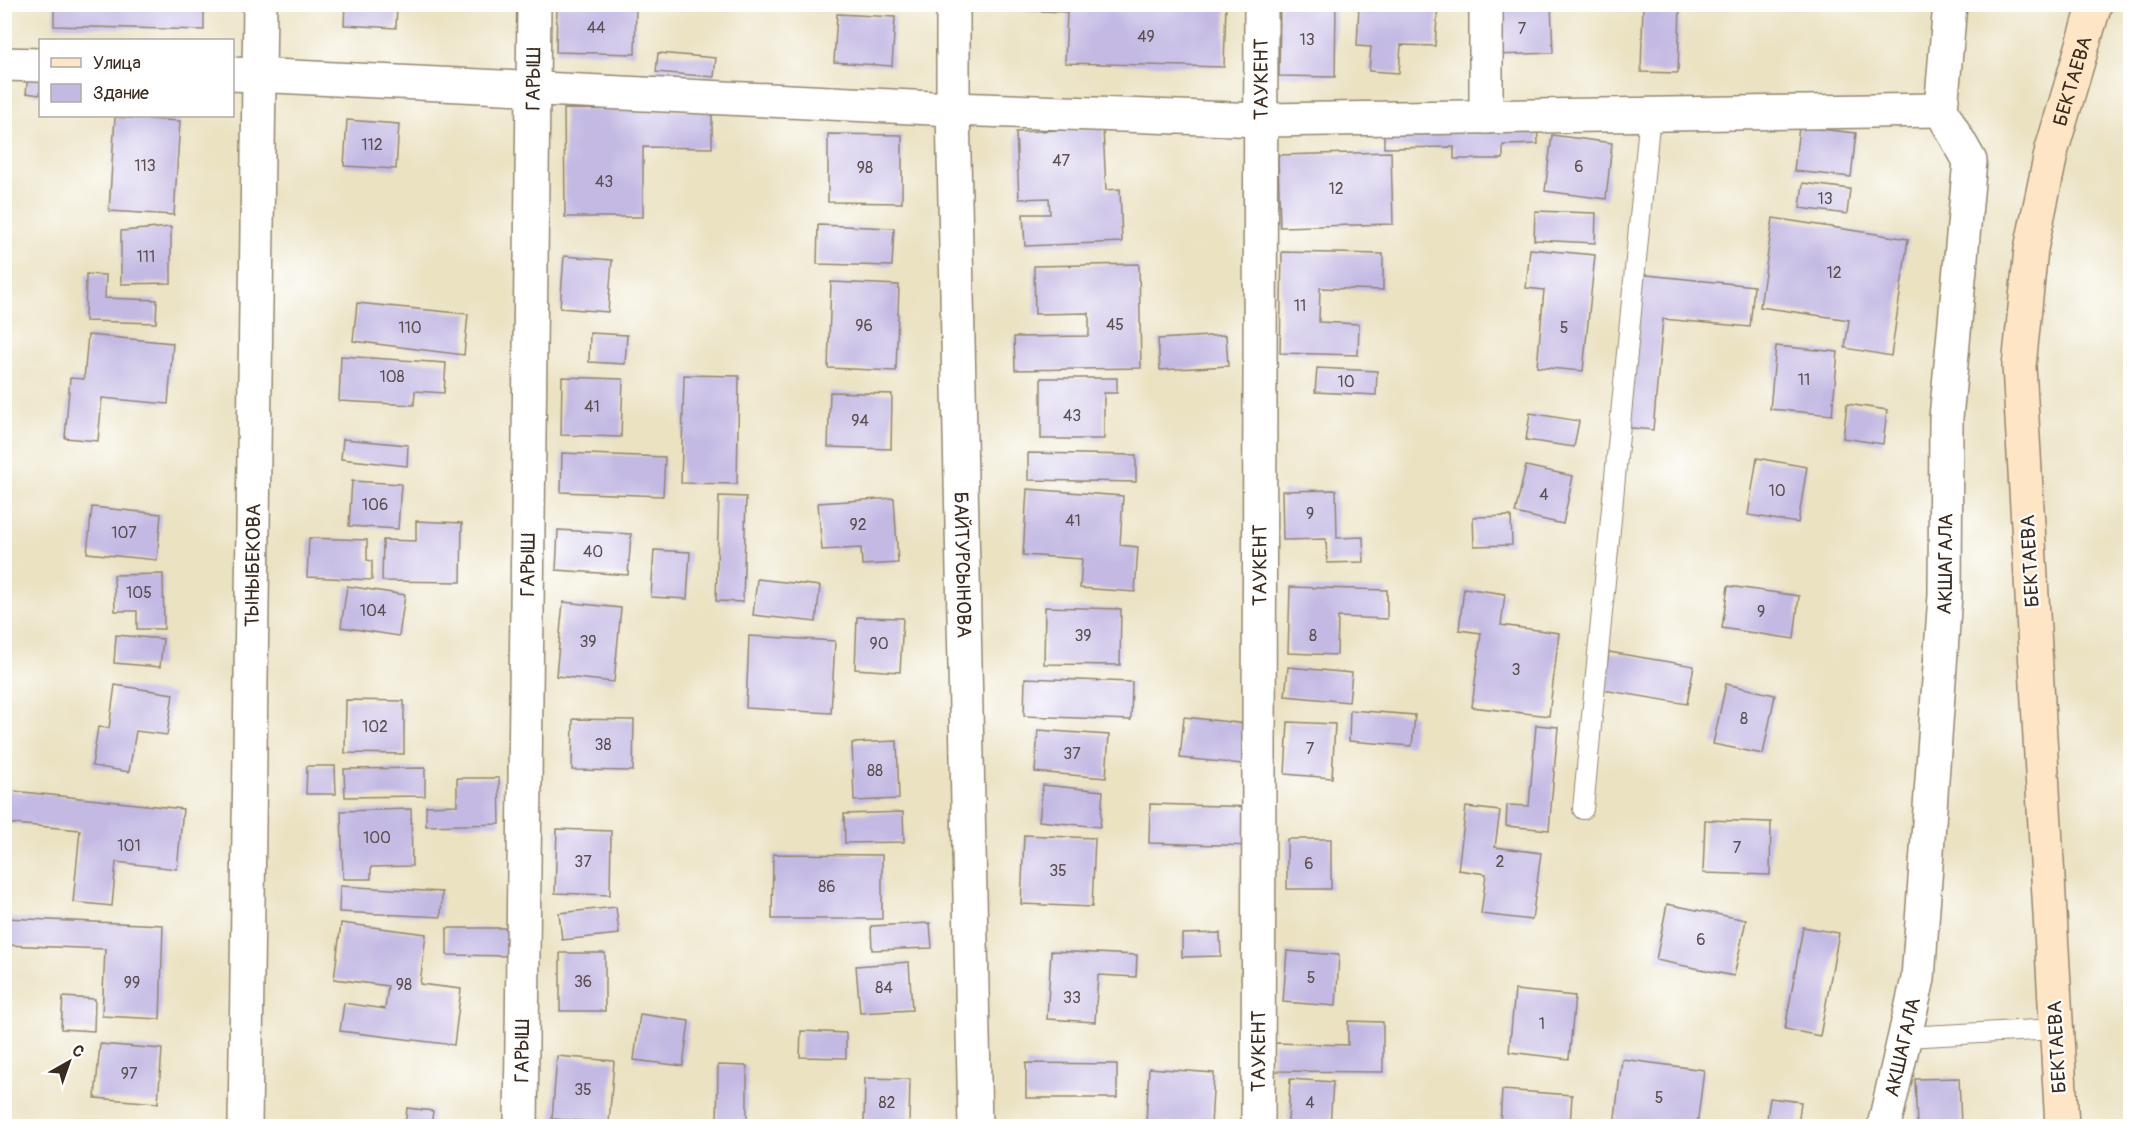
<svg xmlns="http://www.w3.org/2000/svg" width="2135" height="1131" font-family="Pangolin,sans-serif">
<rect width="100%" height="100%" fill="#fff"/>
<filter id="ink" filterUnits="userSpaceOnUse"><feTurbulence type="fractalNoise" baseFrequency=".0167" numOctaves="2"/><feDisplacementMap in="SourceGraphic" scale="12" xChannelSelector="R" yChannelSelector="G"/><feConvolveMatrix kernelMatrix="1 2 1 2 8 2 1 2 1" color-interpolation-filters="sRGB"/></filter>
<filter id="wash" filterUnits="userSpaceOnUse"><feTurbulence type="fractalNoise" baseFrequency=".008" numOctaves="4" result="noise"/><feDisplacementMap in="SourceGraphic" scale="24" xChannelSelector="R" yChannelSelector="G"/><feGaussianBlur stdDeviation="1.35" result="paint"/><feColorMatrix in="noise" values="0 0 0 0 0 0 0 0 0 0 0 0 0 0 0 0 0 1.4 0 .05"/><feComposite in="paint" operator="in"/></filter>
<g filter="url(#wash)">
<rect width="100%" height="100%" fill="#ebe2c2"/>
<g id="blocks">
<path fill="#c3b9e3" d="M 54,4 L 204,4 L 204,30 L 54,26 Z
M 345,4 L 397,4 L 396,28 L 344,25 Z
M 557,4 L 636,4 L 635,54 L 556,52 Z
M 987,4 L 1226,4 L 1224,67 L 1065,63 L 1067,12 L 987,9 Z
M 1280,4 L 1336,4 L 1335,77 L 1279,76 Z
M 1491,4 L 1551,4 L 1553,53 L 1493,55 Z
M 1643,4 L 1680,4 L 1678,73 L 1641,72 Z
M 1359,5 L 1438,5 L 1435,46 L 1401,45 L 1399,73 L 1369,71 L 1371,47 L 1357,46 Z
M 837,14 L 895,17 L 892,66 L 834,62 Z
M 658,53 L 716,58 L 714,77 L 656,72 Z
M 29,68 L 40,70 L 40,95 L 26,93 Z
M 564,109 L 712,110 L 712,148 L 643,147 L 643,217 L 565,217 Z
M 115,117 L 180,121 L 174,215 L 109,211 Z
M 1537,119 L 1538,144 L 1503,145 L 1503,159 L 1454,159 L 1454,147 L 1384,148 L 1384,121 Z
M 347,120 L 399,124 L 396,169 L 344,166 Z
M 1799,127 L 1856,133 L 1851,177 L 1794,171 Z
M 1103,128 L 1106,190 L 1120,189 L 1122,242 L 1025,246 L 1023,214 L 1050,214 L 1049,198 L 1019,199 L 1016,132 Z
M 828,134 L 902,135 L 902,203 L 828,202 Z
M 1552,135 L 1612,143 L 1606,199 L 1545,191 Z
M 1391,152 L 1393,224 L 1280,227 L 1278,155 Z
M 1803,183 L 1850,189 L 1847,214 L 1800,208 Z
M 1535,211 L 1596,213 L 1595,243 L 1534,240 Z
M 1773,218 L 1908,239 L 1891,356 L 1845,348 L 1849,320 L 1760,307 Z
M 818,225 L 894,228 L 892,266 L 817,264 Z
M 171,227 L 171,283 L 121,284 L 121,231 Z
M 1530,249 L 1595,255 L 1583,371 L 1537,367 L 1544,290 L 1526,288 Z
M 1282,252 L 1383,254 L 1383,290 L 1320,288 L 1319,322 L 1359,324 L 1358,355 L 1280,353 Z
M 564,256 L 612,260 L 608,312 L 560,308 Z
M 1139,264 L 1141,368 L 1015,370 L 1014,337 L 1089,336 L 1089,313 L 1035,314 L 1034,266 Z
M 86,274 L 106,275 L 105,298 L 157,300 L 156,323 L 85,321 Z
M 1637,274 L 1754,286 L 1750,327 L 1663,319 L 1653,430 L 1622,427 Z
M 831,282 L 899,285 L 896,371 L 828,368 Z
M 357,303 L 468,314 L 464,355 L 353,341 Z
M 590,333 L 627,335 L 625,364 L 589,362 Z
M 88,335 L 173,343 L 168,404 L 102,398 L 98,441 L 65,438 L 70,378 L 84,379 Z
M 1226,335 L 1228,366 L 1160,370 L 1158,339 Z
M 1776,346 L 1838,352 L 1832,415 L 1770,409 Z
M 341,356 L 446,363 L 444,393 L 415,391 L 414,405 L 339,401 Z
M 1317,368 L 1377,371 L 1376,395 L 1315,392 Z
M 684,375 L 739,376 L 737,484 L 681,483 Z
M 562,377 L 623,379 L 621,437 L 561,435 Z
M 1041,378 L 1117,378 L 1117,393 L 1104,393 L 1104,439 L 1041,439 Z
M 830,392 L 892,394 L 891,449 L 828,447 Z
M 1847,404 L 1887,410 L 1883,444 L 1843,438 Z
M 1530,413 L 1579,421 L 1574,447 L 1526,440 Z
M 343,439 L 408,445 L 407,466 L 341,459 Z
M 562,453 L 665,457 L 663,496 L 561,492 Z
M 1028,453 L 1136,455 L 1136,482 L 1028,480 Z
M 1757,458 L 1807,467 L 1798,523 L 1748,515 Z
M 1526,466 L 1573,476 L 1563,524 L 1515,513 Z
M 352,481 L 401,484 L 398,529 L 349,526 Z
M 1027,489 L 1123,496 L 1120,545 L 1138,547 L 1135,592 L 1080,588 L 1082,559 L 1023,555 Z
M 1336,490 L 1337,538 L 1363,537 L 1364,562 L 1327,563 L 1326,539 L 1283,540 L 1282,491 Z
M 719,496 L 746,497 L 743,602 L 716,601 Z
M 894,498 L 898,563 L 862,565 L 861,548 L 822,550 L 818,503 Z
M 92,507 L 161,514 L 157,560 L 87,553 Z
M 1511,516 L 1512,545 L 1474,546 L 1473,517 Z
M 416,521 L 462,523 L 461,582 L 382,581 L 383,540 L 416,541 Z
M 558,530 L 631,534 L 628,575 L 556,570 Z
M 309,538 L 367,540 L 367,560 L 372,561 L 372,580 L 307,577 Z
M 654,550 L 690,552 L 687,599 L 651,597 Z
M 163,574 L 164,629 L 137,629 L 137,611 L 115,611 L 114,575 Z
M 757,579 L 820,586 L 816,622 L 753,615 Z
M 347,586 L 405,595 L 399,636 L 341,627 Z
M 1728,586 L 1799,596 L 1794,639 L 1722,628 Z
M 1290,587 L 1387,590 L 1387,619 L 1338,617 L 1337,655 L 1288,653 Z
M 1464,588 L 1505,594 L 1501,625 L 1559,633 L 1549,716 L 1472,707 L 1481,633 L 1459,630 Z
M 563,602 L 621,608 L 614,682 L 556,676 Z
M 1045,607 L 1121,609 L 1120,665 L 1044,664 Z
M 857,617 L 903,618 L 900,672 L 855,669 Z
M 116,635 L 163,639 L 160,667 L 114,663 Z
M 749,636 L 835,641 L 831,713 L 746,708 Z
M 1609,652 L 1694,666 L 1687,704 L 1603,690 Z
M 1288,667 L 1352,673 L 1349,702 L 1285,696 Z
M 1025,678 L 1132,682 L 1131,720 L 1024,716 Z
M 1726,684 L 1775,695 L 1763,754 L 1713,744 Z
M 115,685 L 173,694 L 167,735 L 136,731 L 129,772 L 92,766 L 98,727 L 109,728 Z
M 346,700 L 404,701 L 404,754 L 345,753 Z
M 1350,710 L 1415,715 L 1412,746 L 1349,741 Z
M 1184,717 L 1257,725 L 1253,765 L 1180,758 Z
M 573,719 L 634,720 L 633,771 L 572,770 Z
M 1288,722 L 1335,724 L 1332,778 L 1285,774 Z
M 1536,725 L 1558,727 L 1549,830 L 1506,826 L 1507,805 L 1529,806 Z
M 1038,730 L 1109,735 L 1106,778 L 1035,772 Z
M 897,741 L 899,799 L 854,801 L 852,743 Z
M 307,766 L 335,766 L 336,794 L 306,794 Z
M 425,768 L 425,796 L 345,797 L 344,769 Z
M 457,778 L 499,778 L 500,824 L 426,826 L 426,806 L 457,805 Z
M 1043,785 L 1103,791 L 1100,827 L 1039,821 Z
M 4,790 L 183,809 L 177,869 L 116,862 L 112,906 L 73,902 L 80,830 L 4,823 Z
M 1150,804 L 1257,807 L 1256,846 L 1149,843 Z
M 1466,807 L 1500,811 L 1495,847 L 1541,853 L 1532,920 L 1481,914 L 1486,874 L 1458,870 Z
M 411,809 L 412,866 L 371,867 L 371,879 L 343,879 L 341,811 Z
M 903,812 L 904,842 L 845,843 L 844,814 Z
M 1705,820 L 1771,822 L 1770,875 L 1703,873 Z
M 557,829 L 611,831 L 610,895 L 555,893 Z
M 1024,835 L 1095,838 L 1092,907 L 1021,904 Z
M 1287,839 L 1331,839 L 1331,889 L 1287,889 Z
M 773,854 L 882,855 L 882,919 L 772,919 Z
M 340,886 L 442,892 L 441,917 L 339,912 Z
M 1667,904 L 1746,920 L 1734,976 L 1656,960 Z
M 616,907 L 619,934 L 562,940 L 559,913 Z
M 4,918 L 163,925 L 160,1019 L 102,1016 L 105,949 L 4,945 Z
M 341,923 L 426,934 L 420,984 L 461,989 L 454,1045 L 340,1031 L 344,1003 L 385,1009 L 388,986 L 334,979 Z
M 930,923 L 932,948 L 872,950 L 871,926 Z
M 1803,927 L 1839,933 L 1820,1036 L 1785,1029 Z
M 447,928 L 512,928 L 512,956 L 447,955 Z
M 1220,933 L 1221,956 L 1182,957 L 1182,934 Z
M 1051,951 L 1137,955 L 1136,977 L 1098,975 L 1095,1022 L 1047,1019 Z
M 1287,951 L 1339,955 L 1336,1006 L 1283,1002 Z
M 560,953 L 605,953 L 605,1011 L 560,1011 Z
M 909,962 L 912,1010 L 860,1013 L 856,966 Z
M 1515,990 L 1575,996 L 1569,1059 L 1509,1052 Z
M 63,997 L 95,999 L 94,1031 L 61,1029 Z
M 640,1014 L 689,1021 L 683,1066 L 634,1060 Z
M 1348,1021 L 1383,1022 L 1383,1072 L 1273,1071 L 1274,1043 L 1348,1045 Z
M 801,1031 L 846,1033 L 846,1058 L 800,1057 Z
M 100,1044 L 162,1049 L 158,1103 L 95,1098 Z
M 557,1056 L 614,1061 L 609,1123 L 552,1119 Z
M 1622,1059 L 1704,1070 L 1697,1126 L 1614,1126 Z
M 1026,1063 L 1117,1064 L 1117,1098 L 1026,1098 Z
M 718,1065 L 747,1066 L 747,1126 L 717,1126 Z
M 1149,1068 L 1214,1073 L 1211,1126 L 1146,1122 Z
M 865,1078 L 910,1079 L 909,1126 L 864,1126 Z
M 1959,1078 L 1961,1126 L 1917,1126 L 1915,1079 Z
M 1290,1079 L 1333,1082 L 1330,1126 L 1288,1123 Z
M 1502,1090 L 1572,1095 L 1570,1126 L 1500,1124 Z
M 1770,1098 L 1801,1102 L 1798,1126 L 1766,1126 Z
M 407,1108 L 433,1111 L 431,1126 L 405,1126 Z
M 341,1123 L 362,1125 L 362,1126 L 340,1126 Z"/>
</g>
</g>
<g filter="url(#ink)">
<use href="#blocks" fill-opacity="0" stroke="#938670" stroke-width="1.5"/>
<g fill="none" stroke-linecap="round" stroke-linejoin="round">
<defs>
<path id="lane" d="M 1583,809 L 1650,114
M 1905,1037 L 2056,1029"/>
<g id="street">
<path id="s1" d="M 953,4 L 953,109 L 975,1126"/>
<path d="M 1486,4 L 1486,117"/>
<path d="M 4,64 L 40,65"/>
<path d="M 232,74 L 953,109 L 1262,120 L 1941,110"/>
<path id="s2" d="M 245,1126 L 260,4"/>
<path id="s3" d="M 521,1126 L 534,4"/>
<path id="s4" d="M 1258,1126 L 1261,4"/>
<path id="s5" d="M 1884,1126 L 1918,979 L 1945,595 L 1946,418 L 1970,161 L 1941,110 L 1950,4"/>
</g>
<g id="secondary">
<path id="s6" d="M 2062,1126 L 2019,366 L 2031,249 L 2052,149 L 2095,4"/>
</g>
</defs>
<use href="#lane" stroke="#938670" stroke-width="22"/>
<use href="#street" stroke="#938670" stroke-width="36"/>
<use href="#secondary" stroke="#938670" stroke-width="36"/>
<use href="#lane" stroke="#fff" stroke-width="20"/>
<use href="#street" stroke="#fff" stroke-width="33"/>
<use href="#secondary" stroke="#fee5c5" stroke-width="33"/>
</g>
</g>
<g text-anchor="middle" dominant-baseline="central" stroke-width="4.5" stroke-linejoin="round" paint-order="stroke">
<g font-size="16" fill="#5d4e4f">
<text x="596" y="28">44</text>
<text x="1522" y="29">7</text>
<text x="1146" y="37">49</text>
<text x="1307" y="40">13</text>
<text x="372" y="145">112</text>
<text x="1061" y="161">47</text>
<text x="145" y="166">113</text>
<text x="1579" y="167">6</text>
<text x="865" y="168">98</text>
<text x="604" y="182">43</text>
<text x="1336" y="189">12</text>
<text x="1825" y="199">13</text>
<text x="146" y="257">111</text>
<text x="1834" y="273">12</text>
<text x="1300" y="306">11</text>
<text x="1115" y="325">45</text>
<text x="864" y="326">96</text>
<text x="410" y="328">110</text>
<text x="1564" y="328">5</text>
<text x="392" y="377">108</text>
<text x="1804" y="380">11</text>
<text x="1346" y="382">10</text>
<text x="592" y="407">41</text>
<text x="1072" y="416">43</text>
<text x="860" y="421">94</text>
<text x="1777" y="491">10</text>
<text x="1544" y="495">4</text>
<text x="375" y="505">106</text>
<text x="1310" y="514">9</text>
<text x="1073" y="521">41</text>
<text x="858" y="525">92</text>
<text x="124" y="533">107</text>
<text x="593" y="552">40</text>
<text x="139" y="593">105</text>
<text x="373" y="611">104</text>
<text x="1761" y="612">9</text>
<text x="1083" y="636">39</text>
<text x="1313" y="636">8</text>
<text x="588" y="642">39</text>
<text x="879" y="644">90</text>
<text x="1516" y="670">3</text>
<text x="1744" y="719">8</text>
<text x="375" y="727">102</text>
<text x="603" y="745">38</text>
<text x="1310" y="749">7</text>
<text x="1072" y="754">37</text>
<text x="875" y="771">88</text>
<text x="377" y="838">100</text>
<text x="129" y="846">101</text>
<text x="1737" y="848">7</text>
<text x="583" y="862">37</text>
<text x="1500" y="862">2</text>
<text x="1309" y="864">6</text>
<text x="1058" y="871">35</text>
<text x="827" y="887">86</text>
<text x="1701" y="940">6</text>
<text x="1311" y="978">5</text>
<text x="583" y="982">36</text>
<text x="132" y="983">99</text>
<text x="404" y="985">98</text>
<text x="884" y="988">84</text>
<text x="1072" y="998">33</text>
<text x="1542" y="1024">1</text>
<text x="129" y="1074">97</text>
<text x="583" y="1090">35</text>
<text x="1659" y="1098">5</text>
<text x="887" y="1103">82</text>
<text x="1310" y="1103">4</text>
</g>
<g font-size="20" fill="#3b2a1e" stroke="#fff">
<text stroke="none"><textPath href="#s3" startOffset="1047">ГАРЫШ</textPath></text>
<text stroke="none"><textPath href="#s4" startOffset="1047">ТАУКЕНТ</textPath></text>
<text stroke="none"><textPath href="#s6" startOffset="1052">БЕКТАЕВА</textPath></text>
<text transform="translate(2030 561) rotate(-93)">БЕКТАЕВА</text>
<text stroke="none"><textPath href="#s5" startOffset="567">АКШАГАЛА</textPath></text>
<text stroke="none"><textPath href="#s3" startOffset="561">ГАРЫШ</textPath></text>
<text stroke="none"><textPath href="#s4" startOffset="561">ТАУКЕНТ</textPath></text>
<text stroke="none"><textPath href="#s2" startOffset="561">ТЫНЫБЕКОВА</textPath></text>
<text stroke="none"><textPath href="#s1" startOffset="561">БАЙТУРСЫНОВА</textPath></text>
<text stroke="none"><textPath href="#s5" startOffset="81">АКШАГАЛА</textPath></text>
<text transform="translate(2057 1047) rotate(-93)">БЕКТАЕВА</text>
<text stroke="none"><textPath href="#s3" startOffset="75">ГАРЫШ</textPath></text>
<text stroke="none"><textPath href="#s4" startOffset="75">ТАУКЕНТ</textPath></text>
</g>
</g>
<rect width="2135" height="1131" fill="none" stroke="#fff" stroke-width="24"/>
<rect x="39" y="39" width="195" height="78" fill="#ffffff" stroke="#b1aaa5" stroke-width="1.5"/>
<rect x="51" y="58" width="30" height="9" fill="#fee5c5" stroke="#b1aaa5" stroke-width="1.5"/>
<text x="93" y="69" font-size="18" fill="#3b2a1e">Улица</text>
<rect x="51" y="84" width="30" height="18" fill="#c3b9e3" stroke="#b1aaa5" stroke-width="1.5"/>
<text x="93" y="99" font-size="18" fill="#3b2a1e">Здание</text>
<g transform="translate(69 1062) rotate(40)" stroke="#ffffff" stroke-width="4.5" paint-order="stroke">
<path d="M0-4.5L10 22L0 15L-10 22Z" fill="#3b2a1e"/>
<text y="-9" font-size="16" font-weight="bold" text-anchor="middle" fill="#3b2a1e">С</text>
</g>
</svg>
